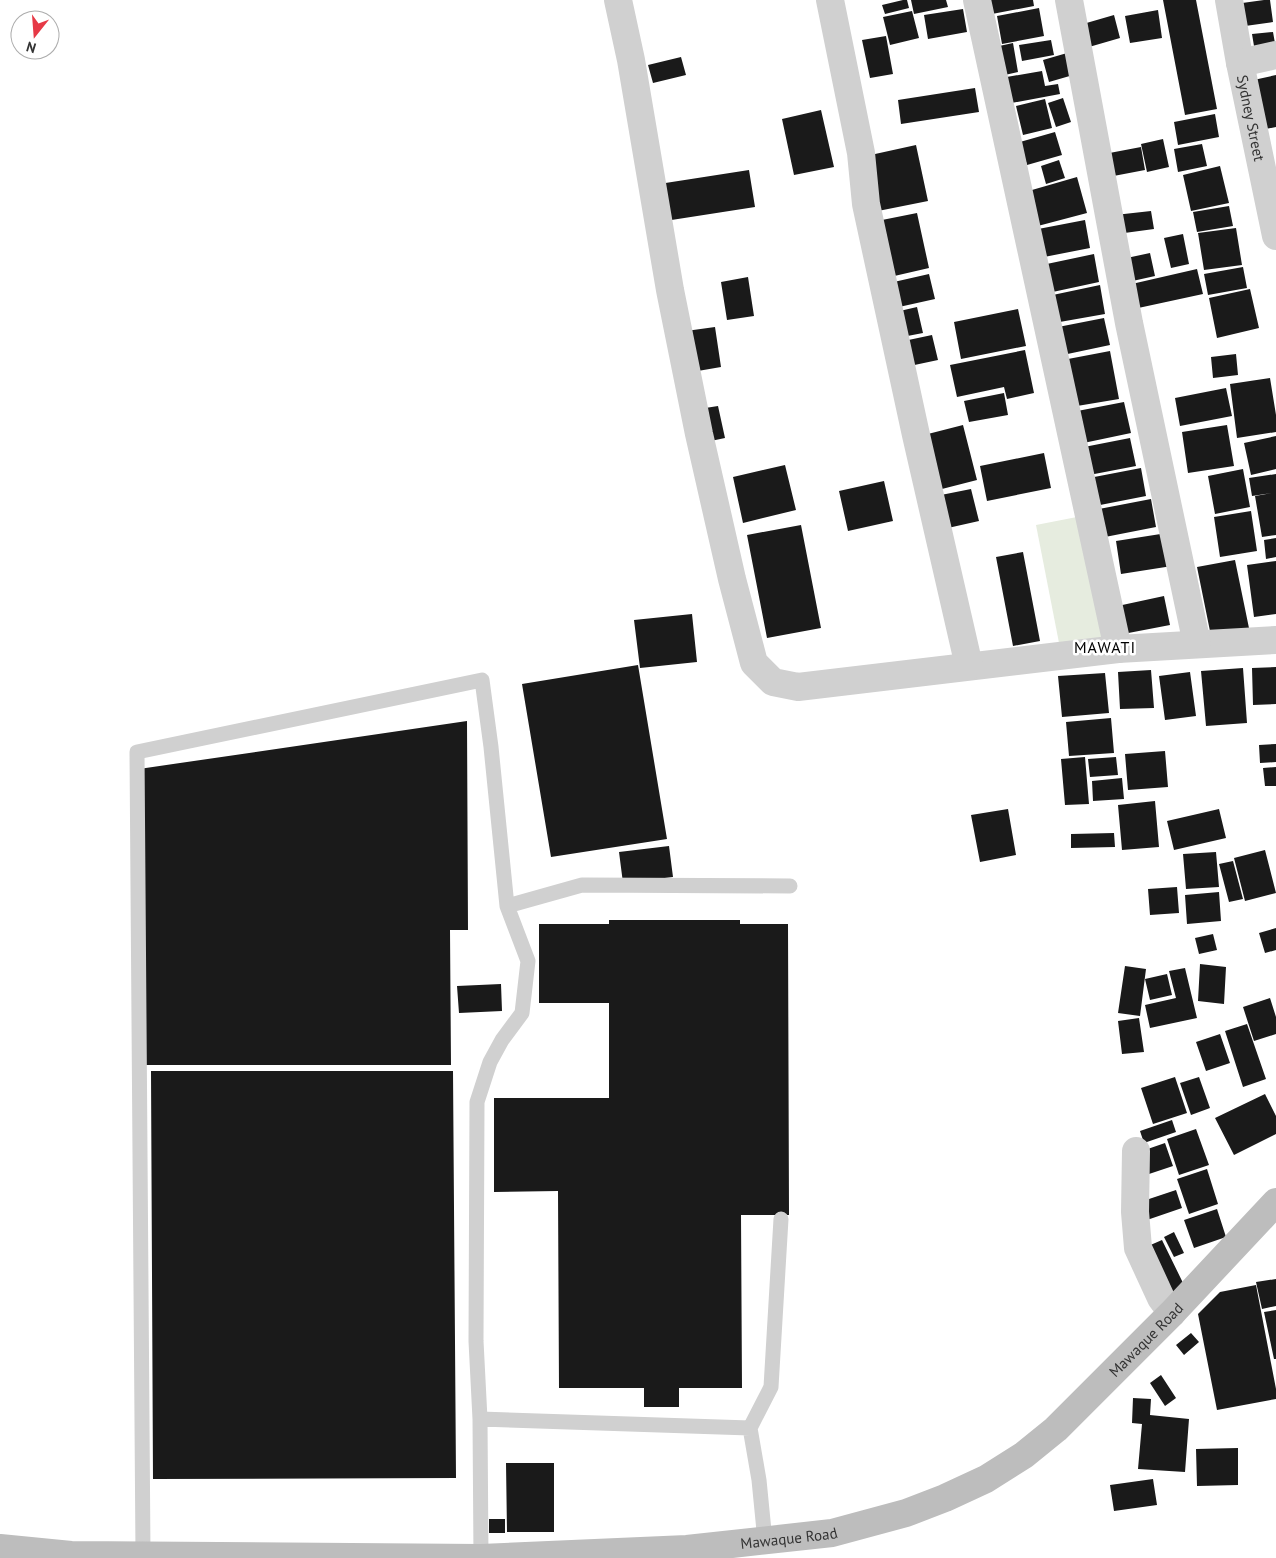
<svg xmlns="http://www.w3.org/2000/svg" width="1276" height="1558" font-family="'PT Sans',sans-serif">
<rect width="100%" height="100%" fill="#fff"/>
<path fill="#e6ecdf" d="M 1082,516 L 1107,639 L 1060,648 L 1036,525 Z"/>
<path fill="#1a1a1a" d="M 903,0 L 907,0 L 909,8 L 885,14 L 882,5 Z
M 911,0 L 946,0 L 948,7 L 914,14 Z
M 989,0 L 1033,0 L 1034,6 L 992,14 Z
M 1163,0 L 1196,0 L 1217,109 L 1185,115 Z
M 1264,0 L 1270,0 L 1273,22 L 1238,27 L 1235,4 Z
M 1039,8 L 1044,36 L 1002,44 L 997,16 Z
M 963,9 L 967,32 L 928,39 L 924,15 Z
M 1158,10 L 1162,38 L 1130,43 L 1125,16 Z
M 912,11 L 919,38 L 890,45 L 883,17 Z
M 1114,15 L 1120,38 L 1089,47 L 1083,24 Z
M 1273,32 L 1276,49 L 1255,52 L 1252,34 Z
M 886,36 L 893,74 L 870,78 L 862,40 Z
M 1051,40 L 1054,55 L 1022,61 L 1019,45 Z
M 1013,43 L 1018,72 L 996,77 L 990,48 Z
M 1074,51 L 1080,73 L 1049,82 L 1043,60 Z
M 681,57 L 686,75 L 653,83 L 648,65 Z
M 1042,71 L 1045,86 L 1058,84 L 1060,94 L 1006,104 L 1001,78 Z
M 1276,75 L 1276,127 L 1260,130 L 1249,81 Z
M 975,88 L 979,112 L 901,124 L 898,100 Z
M 1063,98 L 1071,122 L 1056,127 L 1048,103 Z
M 1045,99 L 1052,128 L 1023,135 L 1016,106 Z
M 821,110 L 834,167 L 794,175 L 782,119 Z
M 1215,114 L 1219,137 L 1178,145 L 1174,122 Z
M 1055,132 L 1062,155 L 1027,165 L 1020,142 Z
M 1163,139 L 1169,167 L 1147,172 L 1141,144 Z
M 1202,144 L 1207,166 L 1178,172 L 1174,149 Z
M 916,145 L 928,201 L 878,211 L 866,156 Z
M 1141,147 L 1145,170 L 1103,178 L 1099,155 Z
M 1059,160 L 1065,178 L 1046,184 L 1041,166 Z
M 1220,166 L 1229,203 L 1191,211 L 1183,175 Z
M 749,170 L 755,207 L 665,221 L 659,184 Z
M 1077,177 L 1087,213 L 1034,227 L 1025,192 Z
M 1229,206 L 1233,226 L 1197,232 L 1193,212 Z
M 1151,211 L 1154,229 L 1117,234 L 1115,215 Z
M 917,213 L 929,268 L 890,277 L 877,221 Z
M 1085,220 L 1090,248 L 1039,258 L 1033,230 Z
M 1236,228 L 1242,265 L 1204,270 L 1198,233 Z
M 1183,234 L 1189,264 L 1171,268 L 1164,238 Z
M 1150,253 L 1155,276 L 1128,282 L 1122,259 Z
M 1094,254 L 1099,282 L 1048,293 L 1042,265 Z
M 1243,267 L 1247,288 L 1208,295 L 1204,274 Z
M 1197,269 L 1203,294 L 1129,310 L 1123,286 Z
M 929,274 L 935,299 L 890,309 L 885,284 Z
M 748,277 L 754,316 L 727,320 L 721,282 Z
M 1100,285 L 1105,314 L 1054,323 L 1048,296 Z
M 1250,289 L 1259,328 L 1217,338 L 1209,298 Z
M 917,307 L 923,333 L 897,338 L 891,313 Z
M 1018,309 L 1026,346 L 961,359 L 954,322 Z
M 1104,318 L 1110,345 L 1058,356 L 1053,328 Z
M 715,327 L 721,367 L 692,372 L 686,331 Z
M 932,335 L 938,360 L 905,367 L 899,342 Z
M 1025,350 L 1034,393 L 1007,399 L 1004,387 L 957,397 L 950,365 Z
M 1110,351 L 1119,399 L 1077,406 L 1068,359 Z
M 1236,354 L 1238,375 L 1213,378 L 1211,357 Z
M 1270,378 L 1276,415 L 1276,432 L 1237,438 L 1230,384 Z
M 1226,388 L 1232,416 L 1180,426 L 1175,398 Z
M 1004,393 L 1008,415 L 969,422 L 964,401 Z
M 1124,402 L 1131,433 L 1074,445 L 1067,413 Z
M 718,406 L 725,438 L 706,442 L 699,409 Z
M 963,425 L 977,480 L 938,490 L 924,435 Z
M 1227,425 L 1234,466 L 1188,473 L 1182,432 Z
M 1276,436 L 1276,469 L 1251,475 L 1244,443 Z
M 1130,438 L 1136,466 L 1084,476 L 1079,448 Z
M 1044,453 L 1051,488 L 987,501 L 980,466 Z
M 785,465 L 796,510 L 743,523 L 733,477 Z
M 1141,468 L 1146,496 L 1095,506 L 1089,478 Z
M 1243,469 L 1250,507 L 1215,514 L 1208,476 Z
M 1276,474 L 1276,535 L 1262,537 L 1255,496 L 1272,493 L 1252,496 L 1249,478 Z
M 884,481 L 893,521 L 848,531 L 839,491 Z
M 971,489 L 979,521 L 939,530 L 931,497 Z
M 1151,499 L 1156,527 L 1105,537 L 1099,509 Z
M 1251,511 L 1257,551 L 1220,557 L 1214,517 Z
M 801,525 L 821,628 L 767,638 L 747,535 Z
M 1167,533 L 1172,566 L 1121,574 L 1116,541 Z
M 1276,538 L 1276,557 L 1266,559 L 1264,540 Z
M 1023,552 L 1040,641 L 1013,646 L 996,557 Z
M 1235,560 L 1250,633 L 1212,641 L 1197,567 Z
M 1276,561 L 1276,614 L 1254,617 L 1247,565 Z
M 1164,596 L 1170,625 L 1118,635 L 1113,607 Z
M 692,614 L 697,662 L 640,668 L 634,620 Z
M 638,665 L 667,839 L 551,857 L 522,684 Z
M 1276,667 L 1276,704 L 1253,705 L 1252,668 Z
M 1243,668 L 1247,723 L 1206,726 L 1201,671 Z
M 1151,670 L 1154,708 L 1120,709 L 1118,672 Z
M 1190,672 L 1196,716 L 1165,720 L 1159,676 Z
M 1105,673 L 1109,713 L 1062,717 L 1058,676 Z
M 1111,718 L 1114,753 L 1069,756 L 1066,722 Z
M 467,721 L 468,930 L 450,930 L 451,1065 L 141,1065 L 139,769 Z
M 1276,744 L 1276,762 L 1260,763 L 1259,745 Z
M 1165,751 L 1168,787 L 1128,790 L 1125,754 Z
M 1085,757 L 1089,804 L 1065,805 L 1061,759 Z
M 1116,757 L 1118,775 L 1090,777 L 1088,759 Z
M 1276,767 L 1276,786 L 1265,786 L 1263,768 Z
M 1122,778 L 1124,799 L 1093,801 L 1092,781 Z
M 1155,801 L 1159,847 L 1122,850 L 1118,805 Z
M 1008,809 L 1016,855 L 980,862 L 971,815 Z
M 1219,809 L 1226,838 L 1174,850 L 1167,821 Z
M 1114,833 L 1115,847 L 1071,848 L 1071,834 Z
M 669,846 L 673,877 L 623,883 L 619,852 Z
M 1265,850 L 1276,893 L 1245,901 L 1234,858 Z
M 1216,852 L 1219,887 L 1186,889 L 1183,854 Z
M 1233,861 L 1243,899 L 1229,902 L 1219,864 Z
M 1177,887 L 1179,913 L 1150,915 L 1148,889 Z
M 1219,892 L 1221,921 L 1187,924 L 1185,895 Z
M 609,920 L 740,920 L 740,924 L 788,924 L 789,1215 L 741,1215 L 742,1388 L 679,1388 L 679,1407 L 644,1407 L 644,1388 L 559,1388 L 558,1191 L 494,1192 L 494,1098 L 609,1098 L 609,1003 L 539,1003 L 539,924 L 609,924 Z
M 1276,928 L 1276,950 L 1265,953 L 1259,933 Z
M 1213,934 L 1217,950 L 1199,954 L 1195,938 Z
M 1200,964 L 1226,967 L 1224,1004 L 1198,1001 Z
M 1125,966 L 1146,969 L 1140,1016 L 1118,1013 Z
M 1185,968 L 1197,1018 L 1150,1028 L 1145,1005 L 1176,998 L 1169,971 Z
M 1167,974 L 1172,995 L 1150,1000 L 1145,979 Z
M 501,984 L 502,1011 L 459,1013 L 457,986 Z
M 1270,998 L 1276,1017 L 1276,1034 L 1254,1041 L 1243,1007 Z
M 1139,1018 L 1144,1052 L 1122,1054 L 1118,1021 Z
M 1247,1024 L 1266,1079 L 1243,1087 L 1225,1031 Z
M 1220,1034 L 1230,1063 L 1206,1071 L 1196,1042 Z
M 151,1071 L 453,1071 L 456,1478 L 153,1479 Z
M 1175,1077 L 1187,1113 L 1153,1124 L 1141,1088 Z
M 1199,1077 L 1210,1108 L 1191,1115 L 1180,1083 Z
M 1265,1094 L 1276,1116 L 1276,1134 L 1234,1155 L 1215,1118 Z
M 1172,1120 L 1176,1132 L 1144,1143 L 1140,1131 Z
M 1196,1129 L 1209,1165 L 1179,1175 L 1167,1139 Z
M 1165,1143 L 1173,1166 L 1146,1175 L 1139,1152 Z
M 1207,1169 L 1218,1204 L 1189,1214 L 1177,1179 Z
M 1176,1190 L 1182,1208 L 1147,1220 L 1140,1202 Z
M 1217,1209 L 1226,1237 L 1194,1248 L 1184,1220 Z
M 1174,1232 L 1184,1253 L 1174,1257 L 1164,1237 Z
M 1162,1240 L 1185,1287 L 1162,1297 L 1139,1250 Z
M 1276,1279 L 1276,1306 L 1262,1309 L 1256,1282 Z
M 1256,1285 L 1276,1389 L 1276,1399 L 1217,1410 L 1198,1314 L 1220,1292 Z
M 1276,1310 L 1276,1359 L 1274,1359 L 1264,1312 Z
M 1191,1333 L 1199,1342 L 1184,1355 L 1176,1345 Z
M 1161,1375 L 1176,1398 L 1165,1406 L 1150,1383 Z
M 1133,1398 L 1151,1399 L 1150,1415 L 1189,1419 L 1185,1472 L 1138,1469 L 1142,1424 L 1132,1423 Z
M 1238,1448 L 1238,1485 L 1197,1486 L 1196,1449 Z
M 506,1463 L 554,1463 L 554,1532 L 507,1532 Z
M 1153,1479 L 1157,1505 L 1114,1511 L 1110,1485 Z
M 489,1519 L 505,1519 L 505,1533 L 489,1533 Z"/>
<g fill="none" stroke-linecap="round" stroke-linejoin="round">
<path stroke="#d0d0d0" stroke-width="15" d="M 507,906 L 582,885 L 790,886
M 480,1419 L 750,1428
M 765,1541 L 759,1480 L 750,1428 L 771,1387 L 781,1219
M 143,1555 L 137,752 L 482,680 L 491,747 L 507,906 L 528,961 L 522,1013 L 502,1040 L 490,1062 L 477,1102 L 476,1341 L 480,1419 L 481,1558"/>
<g stroke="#d0d0d0" stroke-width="28">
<path d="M 618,0 L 631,60 L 670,290 L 699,434 L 732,579 L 754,663 L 773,682 L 798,687 L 1118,649"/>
<path d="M 830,0 L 861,153 L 866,204 L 916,435 L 969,666"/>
<path d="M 977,0 L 1118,649 L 1276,640"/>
<path d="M 1069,0 L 1129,323 L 1197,644"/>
<path id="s1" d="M 1229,0 L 1240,63 L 1276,236"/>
<path d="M 1240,63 L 1276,55"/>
<path d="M 1136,1151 L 1135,1212 L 1138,1248 L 1161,1298 L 1172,1313"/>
</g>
<path stroke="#bdbdbd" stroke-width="28" id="s2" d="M 0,1548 L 71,1555 L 481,1558 L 687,1549 L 832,1533 L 906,1513 L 945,1498 L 986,1479 L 1024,1455 L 1056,1429 L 1172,1313 L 1276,1202"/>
</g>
<g text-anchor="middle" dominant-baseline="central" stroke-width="5" stroke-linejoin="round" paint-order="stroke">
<g font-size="15" fill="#333" stroke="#fff">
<text stroke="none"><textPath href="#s1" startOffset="120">Sydney Street</textPath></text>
<text stroke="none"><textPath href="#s2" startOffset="1210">Mawaque Road</textPath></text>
<text stroke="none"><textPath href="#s2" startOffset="790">Mawaque Road</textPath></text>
</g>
<g font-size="16" letter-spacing="1" fill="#000" stroke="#fff">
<text x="1105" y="647">MAWATI</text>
</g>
</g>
<g transform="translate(35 35) rotate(197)"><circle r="24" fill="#ffffff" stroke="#adadad"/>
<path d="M0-4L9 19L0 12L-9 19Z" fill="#e63946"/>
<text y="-8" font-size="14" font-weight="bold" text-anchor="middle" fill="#333333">N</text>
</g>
</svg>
